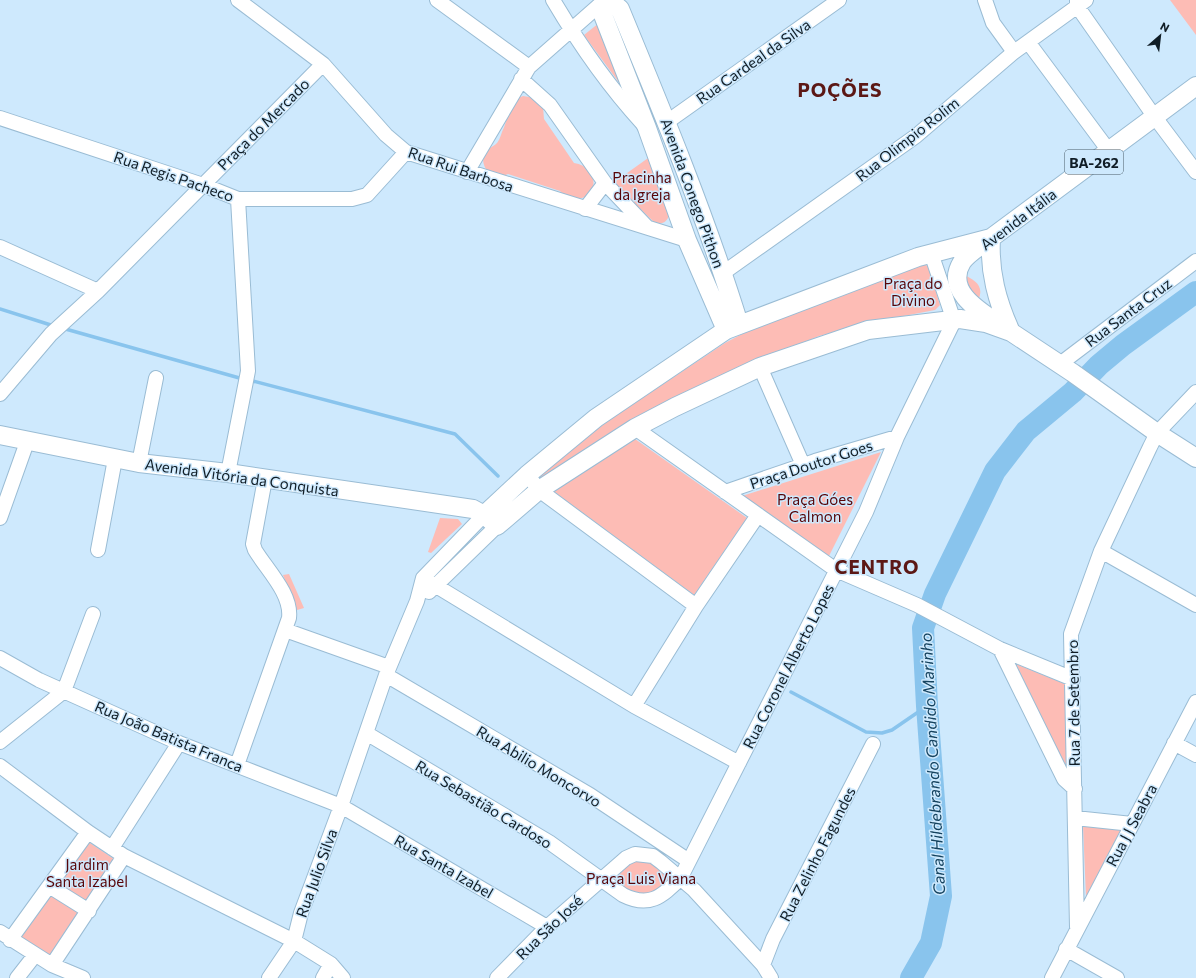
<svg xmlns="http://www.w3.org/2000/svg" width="1196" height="978" font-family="Commissioner,sans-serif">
<rect width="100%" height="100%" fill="#cee9fd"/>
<path fill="#fdbcb5" d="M 1170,0 L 1196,0 L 1196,35 Z
M 604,19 L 631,99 L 584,35 Z
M 523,96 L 535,98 L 543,107 L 544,119 L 574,163 C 602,167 598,203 574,198 C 567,196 564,196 560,191 L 508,174 L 503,176 L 487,171 C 484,166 482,161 484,156 C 486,148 492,148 497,143 C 499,141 501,135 502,132 C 508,120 509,101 523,96 Z
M 651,156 L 669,215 C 667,223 661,225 654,222 L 613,183 Z
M 923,264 L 928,266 L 940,305 L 935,310 L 867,323 L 819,336 L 757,361 L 542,480 L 538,476 L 539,470 L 621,412 L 725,343 L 744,333 L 850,291 Z
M 963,274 C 974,280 984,285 979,298 L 965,288 Z
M 635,439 L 747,518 L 694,595 L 553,491 Z
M 881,452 L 828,558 L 742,496 Z
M 440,518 L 458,519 L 462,524 L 431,553 L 428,552 Z
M 289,574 L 304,608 L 297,610 L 283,575 Z
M 1016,664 L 1065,684 L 1067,770 Z
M 1083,825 L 1123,829 L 1086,897 Z
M 87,841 L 117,861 L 87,905 L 57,884 Z
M 636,861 L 651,862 L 670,879 C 648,900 634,898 611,878 L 629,863 Z
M 51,894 L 81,914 L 51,958 L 21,937 Z"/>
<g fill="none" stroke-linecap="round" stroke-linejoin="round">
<path stroke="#89c4ed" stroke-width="3.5" d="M 0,309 L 54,326
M 62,328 L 243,379
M 249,380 L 455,434 L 498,476
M 791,692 L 866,732 L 882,733 L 892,730 L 927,706"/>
<path stroke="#89c4ed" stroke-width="22" d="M 911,978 L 931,943 L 941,896 L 927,706 L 923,628 L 935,594 L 995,471 L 1026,431 L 1073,392 L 1099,365 L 1123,345 L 1196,292"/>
<defs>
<path id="minor" d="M 238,0 L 323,64 L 386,135 L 406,152 L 687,240
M 437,0 L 529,67
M 553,0 C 579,44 609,87 643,124
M 985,0 L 993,23 L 1014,52
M 1077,0 L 1077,6 L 1154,116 L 1196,172
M 1028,42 L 1109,151
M 521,79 L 550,105 L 605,183 L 646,226
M 0,118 L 203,185 L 238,199 L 352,199 L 367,195 L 406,152
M 667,122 L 839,0
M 467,172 L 529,67 L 605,0
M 585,209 L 605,183
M 0,247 L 98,291
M 723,273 L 916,136 L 1014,52 L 1086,0
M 1060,364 L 1196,261
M 760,367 L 803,465
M 0,394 L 51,334 L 98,291 L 323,64
M 635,428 L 836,570 L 917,605 L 1000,649 L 1073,679
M 139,463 L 156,378
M 228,473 L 248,371 L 238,199
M 533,482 L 539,490 L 696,606 L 758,515
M 725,492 L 815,461 L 897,437
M 0,518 L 27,442
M 98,550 L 115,459
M 1101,551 L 1196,605
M 423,578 L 634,706 L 739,763
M 429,592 L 497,526
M 285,630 L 389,667
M 1000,649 L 1064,779 L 1075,789
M 0,658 L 39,680 L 179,743 L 341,806 L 547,927
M 386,675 L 590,795 L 689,861
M 634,706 L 696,606
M 366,733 L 549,842 L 623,895 C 649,908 661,897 680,879 L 866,512 L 897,437 L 954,321 L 931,253
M 0,742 L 64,691 L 93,614
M 1174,743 L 1196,755
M 237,765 L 289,618 C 292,594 267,570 255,550 L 253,544 L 265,479
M 0,766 L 88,832 L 124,856 L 294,941 L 331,964 L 343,978
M 1075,818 L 1132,824
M 112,848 L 179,743
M 49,886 L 89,911
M 1077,927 L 1071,634 L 1101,551 L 1150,447 L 1157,433 L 1196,392
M 0,932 L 52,965 L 83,978
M 10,940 L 88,832
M 1066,949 L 1117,978
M 52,965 L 124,856
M 763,965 L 773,939 L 873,744
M 17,978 L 35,955
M 269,978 L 294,941 L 301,913 L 341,806 L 386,675 L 417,601 L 423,578 L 484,515
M 323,978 L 331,964
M 497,978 L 547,927 L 626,858 L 635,854 L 653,856 L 661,862 L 694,890 L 763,965 L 771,978
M 1052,978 L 1196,702"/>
<path id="major" d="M 607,0 L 603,15 L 647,128 L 687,240 L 726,330
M 610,0 L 620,9 C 663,113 706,217 739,324
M 991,238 C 989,272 997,301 1011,332
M 996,322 C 976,309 945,289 962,262 C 968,253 982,245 991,238 L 1196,86
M 0,435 L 139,463 L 228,473 L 473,509 L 484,515 L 497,526 L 539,490 L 635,428 L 675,407 L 760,367 L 868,330 L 960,319 L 986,323 L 1011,332 L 1073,373 L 1157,433 L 1196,458
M 484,515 L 527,475 L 596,418 L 726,330 L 918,257 L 991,238"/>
</defs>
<use href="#minor" stroke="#9abcd4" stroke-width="16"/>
<use href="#major" stroke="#9abcd4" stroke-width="20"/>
<use href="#minor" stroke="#fff" stroke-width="14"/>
<use href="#major" stroke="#fff" stroke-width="18"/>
</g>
<g text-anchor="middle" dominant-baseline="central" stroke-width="3" stroke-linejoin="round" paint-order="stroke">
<rect fill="#cee9fd" stroke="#495a66" stroke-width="1" x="1065" y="150" width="58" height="24" rx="3"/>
<g font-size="14" font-weight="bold" fill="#101d26">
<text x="1094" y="162">BA-262</text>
</g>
<g font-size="15" fill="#101d26" stroke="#cee9fd">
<text transform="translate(753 61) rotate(-35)">Rua Cardeal da Silva</text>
<text transform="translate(263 124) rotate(-45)">Praça do Mercado</text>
<text transform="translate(907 139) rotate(-38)">Rua Olimpio Rolim</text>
<text transform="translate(461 169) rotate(19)">Rua Rui Barbosa</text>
<text transform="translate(174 176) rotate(19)">Rua Regis Pacheco</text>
<text transform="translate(693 193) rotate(70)">Avenida Conego Pithon</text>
<text transform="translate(1018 219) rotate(-37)">Avenida Itália</text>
<text transform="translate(1128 312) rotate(-37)">Rua Santa Cruz</text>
<text transform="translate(811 464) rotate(-18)">Praça Doutor Goes</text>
<text transform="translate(242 477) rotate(8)">Avenida Vitória da Conquista</text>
<text transform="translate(788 666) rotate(-63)">Rua Coronel Alberto Lopes</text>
<text transform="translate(1073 703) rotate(-91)">Rua 7 de Setembro</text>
<text transform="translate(169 736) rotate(23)">Rua João Batista Franca</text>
<text transform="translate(539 766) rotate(31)">Rua Abilio Moncorvo</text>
<text transform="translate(484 804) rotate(31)">Rua Sebastião Cardoso</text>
<text transform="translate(1131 825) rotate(-62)">Rua J J Seabra</text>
<text transform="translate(817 854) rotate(-63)">Rua Zelinho Fagundes</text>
<text transform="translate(444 866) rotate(30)">Rua Santa Izabel</text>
<text transform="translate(316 873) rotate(-70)">Rua Julio Silva</text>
<text transform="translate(549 927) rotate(-44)">Rua São José</text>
</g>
<g font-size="15" fill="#580508" stroke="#cee9fd">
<text x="642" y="177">Pracinha<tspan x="642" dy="17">da Igreja</tspan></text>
<text x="913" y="283">Praça do<tspan x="913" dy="17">Divino</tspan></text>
<text x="815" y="499">Praça Góes<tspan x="815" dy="17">Calmon</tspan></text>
<text x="87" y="864">Jardim<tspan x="87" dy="17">Santa Izabel</tspan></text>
<text x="641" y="878">Praça Luis Viana</text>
</g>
<g font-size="16" font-style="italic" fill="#15435f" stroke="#cee9fd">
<text transform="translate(932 764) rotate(-93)">Canal Hildebrando Candido Marinho</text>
</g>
<g font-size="19" font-weight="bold" letter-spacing="1" fill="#5c1815" stroke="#cee9fd">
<text x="840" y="89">POÇÕES</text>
<text x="877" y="566">CENTRO</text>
</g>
</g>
<g transform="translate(1160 36) rotate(28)" stroke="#cee9fd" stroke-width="3" paint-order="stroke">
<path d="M0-3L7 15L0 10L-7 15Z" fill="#101d26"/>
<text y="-6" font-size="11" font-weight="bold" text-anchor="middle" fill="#101d26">N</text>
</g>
</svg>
